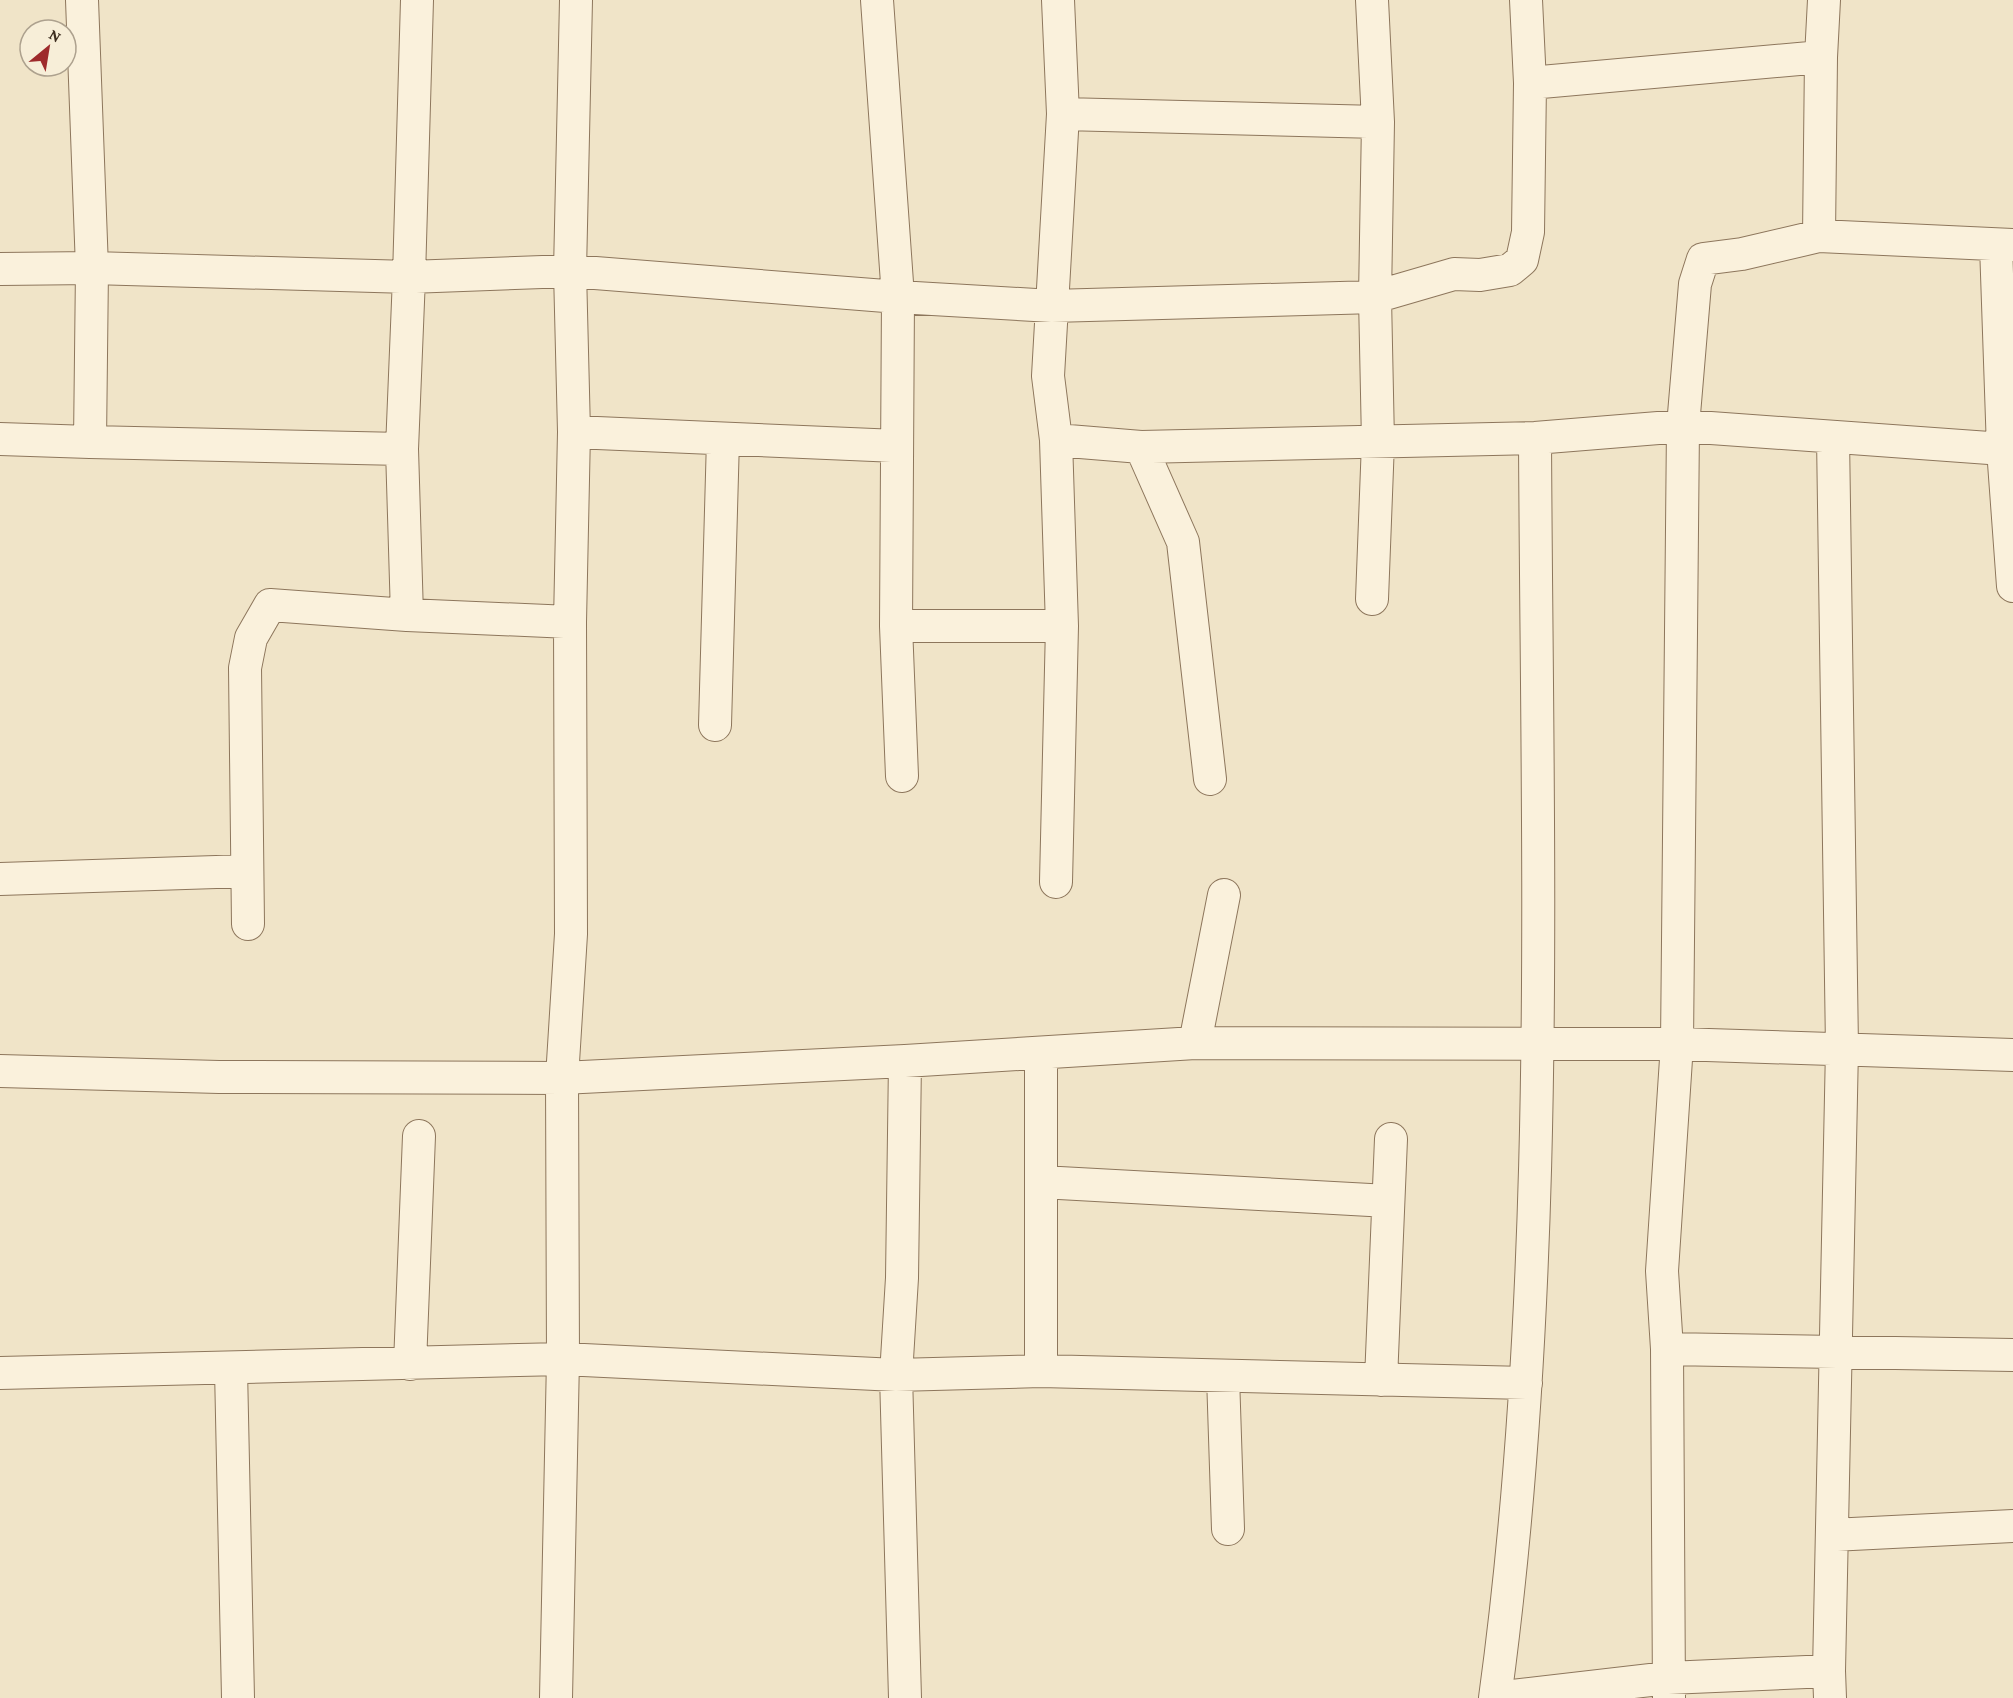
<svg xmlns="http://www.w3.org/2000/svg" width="2013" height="1698" font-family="'Crimson Pro',serif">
<rect width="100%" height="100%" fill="#f0e4c8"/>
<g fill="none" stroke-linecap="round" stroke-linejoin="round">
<defs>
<path id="minor" d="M 576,0 L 570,271 L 574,432 L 570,622 L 407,615 L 402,449 L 409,277 L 570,271 L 898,297 L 896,626 L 902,776
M 877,0 L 898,297 L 1052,306 L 1375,297 L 1454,274 L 1480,275 L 1510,270 L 1522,260 L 1528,232 L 1530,83 L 1526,0
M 1058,0 L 1063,114 L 1048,376 L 1056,440 L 1141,447 L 1183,542 L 1210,779
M 1372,0 L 1378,122 L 1375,297 L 1378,442 L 1372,599
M 1821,57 L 1819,236 L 2013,245
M 1530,83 L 1821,57 L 1824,0
M 1063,114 L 1378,122
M 0,269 L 92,268 L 82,0
M 574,432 L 897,446
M 1535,438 C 1537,858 1552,1281 1495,1698 L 1668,1678 L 1829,1671
M 0,439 L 90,442
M 1141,447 L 1535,438 L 1683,426 L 2003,449 L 1996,245
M 402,449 L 90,442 L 92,268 L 409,277 L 417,0
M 2003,449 L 2013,586
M 896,626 L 1062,626 L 1056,440
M 715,725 L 723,439
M 0,879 L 247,871
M 1056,882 L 1062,626
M 248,924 L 245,668 L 251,638 L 270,605 L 407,615
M 1195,1043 L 1224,895
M 1041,1053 L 1041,1371
M 0,1071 L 219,1077 L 562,1078 L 905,1061 L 1195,1043 L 1677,1044 L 2013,1055
M 1041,1182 L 1388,1201
M 1667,1349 L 2013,1355
M 410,1364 L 419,1136
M 231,1369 L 238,1698
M 0,1373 L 563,1359 L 896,1375 L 1041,1371 L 1526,1383
M 1223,1376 L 1228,1529
M 1381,1380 L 1391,1139
M 1832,1535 L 2013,1526
M 1669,1697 L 1667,1349 L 1662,1271 L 1677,1044 L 1683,426 L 1695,284 L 1703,259 L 1742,254 L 1819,236
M 556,1698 L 563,1359 L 562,1078 L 571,934 L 570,622
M 905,1698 L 896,1375 L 902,1278 L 905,1061
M 1830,1698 L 1829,1671 L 1842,1048 L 1833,437"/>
</defs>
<use href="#minor" stroke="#8d765c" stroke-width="34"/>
<use href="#minor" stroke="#faf1dc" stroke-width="32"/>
</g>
<g transform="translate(48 48) rotate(30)"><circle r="28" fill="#f7eed8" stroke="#ada18e" stroke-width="1.5"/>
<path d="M0-4.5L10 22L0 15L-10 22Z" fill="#9e2a2b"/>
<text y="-9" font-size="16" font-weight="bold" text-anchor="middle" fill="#3d2e20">N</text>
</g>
</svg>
